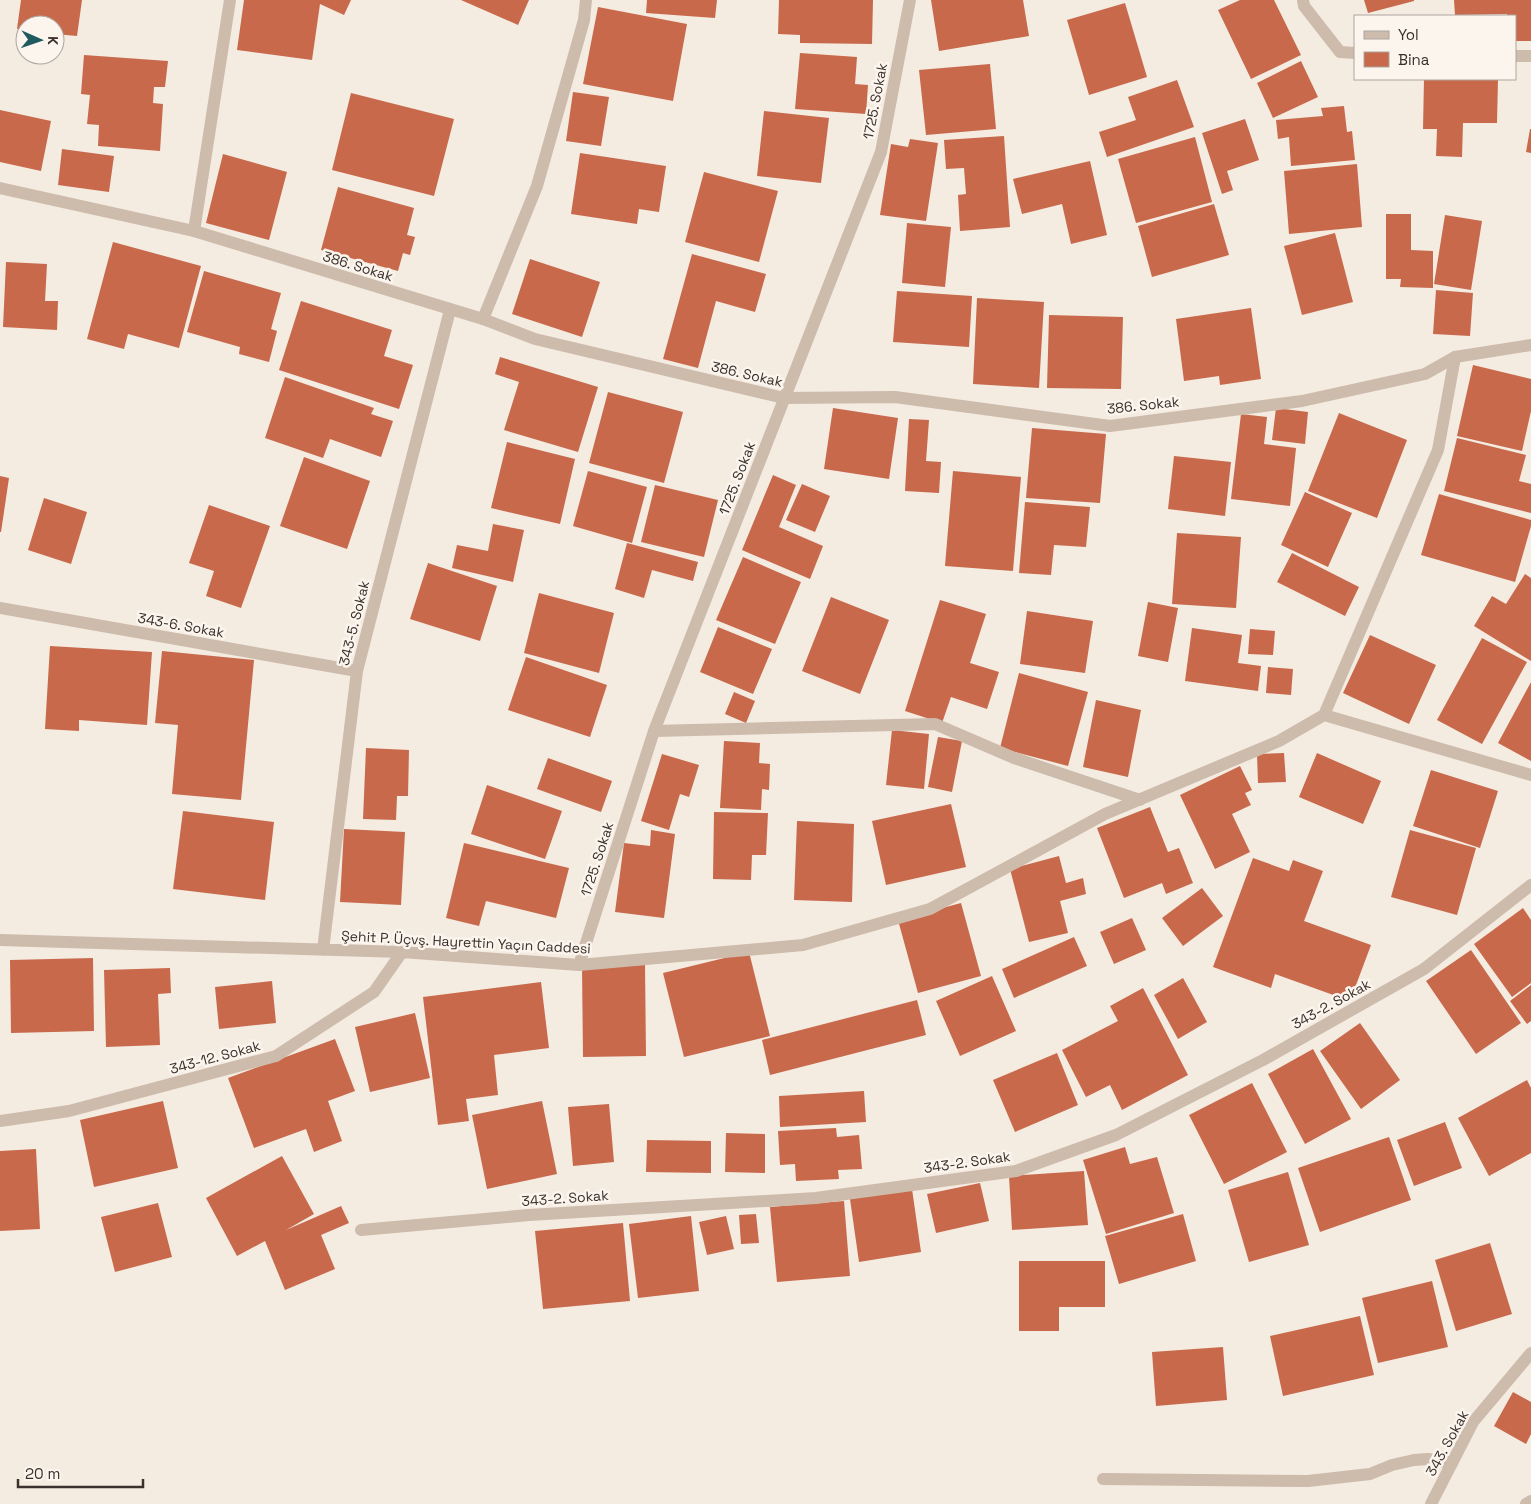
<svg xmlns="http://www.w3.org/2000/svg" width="1531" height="1504" font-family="'Space Grotesk',sans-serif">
<rect width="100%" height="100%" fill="#f4ebe1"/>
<path fill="#c8694b" d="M 21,0 L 82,0 L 77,36 L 55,34 L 55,25 L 25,25 L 25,30 L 17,29 Z
M 244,0 L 351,0 L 344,15 L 320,4 L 312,60 L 237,50 Z
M 461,0 L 529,0 L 518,25 Z
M 647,0 L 717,0 L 715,18 L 646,13 Z
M 779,0 L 873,0 L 872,44 L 800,43 L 800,35 L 778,34 Z
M 931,0 L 1023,0 L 1029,36 L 939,51 Z
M 1240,0 L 1274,0 L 1301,55 L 1251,79 L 1218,10 Z
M 1364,0 L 1414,0 L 1414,1 L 1368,13 Z
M 1454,0 L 1531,0 L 1531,41 L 1515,41 L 1515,16 L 1507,16 L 1507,14 L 1455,15 Z
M 1125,3 L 1147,77 L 1089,95 L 1067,20 Z
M 598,7 L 687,24 L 673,101 L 583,84 Z
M 800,53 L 857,57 L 855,84 L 868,85 L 866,114 L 795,109 Z
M 84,55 L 168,61 L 165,87 L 154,87 L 153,103 L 163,104 L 160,151 L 98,146 L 99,125 L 87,124 L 90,95 L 81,94 Z
M 1301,61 L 1318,97 L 1273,118 L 1257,83 Z
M 990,64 L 996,129 L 926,135 L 919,70 Z
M 1424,79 L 1498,79 L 1497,123 L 1463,123 L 1462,157 L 1436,156 L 1437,129 L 1423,129 Z
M 1177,80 L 1194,127 L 1107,157 L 1099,132 L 1136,120 L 1128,97 Z
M 573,92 L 609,97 L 601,146 L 566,141 Z
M 351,93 L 454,119 L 434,196 L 332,170 Z
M 1344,106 L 1347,132 L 1352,131 L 1355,160 L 1291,166 L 1289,137 L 1278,139 L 1276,120 L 1323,116 L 1321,108 Z
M 0,110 L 51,121 L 41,171 L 0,162 Z
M 764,111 L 829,118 L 821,183 L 757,176 Z
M 1245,119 L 1259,160 L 1227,171 L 1233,190 L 1222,194 L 1202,133 Z
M 1530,129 L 1531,129 L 1531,153 L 1526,152 Z
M 1004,136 L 1010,227 L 960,231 L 958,195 L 966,194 L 964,168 L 946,169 L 944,140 Z
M 1195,137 L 1212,202 L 1136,223 L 1118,159 Z
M 910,139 L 938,143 L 926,221 L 880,215 L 891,144 L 908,147 Z
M 62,149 L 114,156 L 109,192 L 58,185 Z
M 580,153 L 666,166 L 659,212 L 639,209 L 637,224 L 571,214 Z
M 223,154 L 287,172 L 269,240 L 206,223 Z
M 1090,161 L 1107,235 L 1071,244 L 1062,204 L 1022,214 L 1013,179 Z
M 1357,164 L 1362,227 L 1289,234 L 1284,171 Z
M 704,172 L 778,191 L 759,262 L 685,242 Z
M 338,187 L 414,208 L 407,235 L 415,237 L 410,255 L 403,253 L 398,271 L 321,250 Z
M 1214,204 L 1229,255 L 1152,277 L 1138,226 Z
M 1386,214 L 1411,214 L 1411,250 L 1433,251 L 1433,288 L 1400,287 L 1401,279 L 1386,279 Z
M 1445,215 L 1482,221 L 1471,290 L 1434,284 Z
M 907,223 L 951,227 L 945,287 L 902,283 Z
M 1335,233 L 1353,302 L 1302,315 L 1284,246 Z
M 113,242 L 201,266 L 179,348 L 128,334 L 124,349 L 87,339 Z
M 692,254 L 766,274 L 755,312 L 716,301 L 698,368 L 663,359 Z
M 530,259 L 600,282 L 582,337 L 512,314 Z
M 6,262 L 47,264 L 45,301 L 58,301 L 57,330 L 3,327 Z
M 204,271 L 281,293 L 271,329 L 277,331 L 269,362 L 239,354 L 240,347 L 187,332 Z
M 1436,290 L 1473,293 L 1470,336 L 1433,334 Z
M 897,291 L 972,296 L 969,347 L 893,342 Z
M 977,298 L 1044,302 L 1039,388 L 973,384 Z
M 301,301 L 392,330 L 384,356 L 413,365 L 399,409 L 279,370 Z
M 1251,308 L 1261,379 L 1220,385 L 1219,376 L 1184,381 L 1176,319 Z
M 1049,315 L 1123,317 L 1121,389 L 1047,388 Z
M 500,357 L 598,387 L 578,452 L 504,430 L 519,382 L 495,374 Z
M 1473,365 L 1531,379 L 1531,411 L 1522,451 L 1457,436 Z
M 285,377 L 374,408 L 371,414 L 393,421 L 381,457 L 330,439 L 323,458 L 265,438 Z
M 608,392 L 683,412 L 664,483 L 589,463 Z
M 833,408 L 898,418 L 889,479 L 824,469 Z
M 1276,408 L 1308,412 L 1305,444 L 1272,440 Z
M 1339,413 L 1407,440 L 1377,518 L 1308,491 Z
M 1241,414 L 1267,417 L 1264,444 L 1296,448 L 1290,506 L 1231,499 Z
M 909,419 L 929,420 L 926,461 L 941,462 L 939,493 L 905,491 Z
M 1032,428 L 1106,434 L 1100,503 L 1026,498 Z
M 1457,438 L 1526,455 L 1519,481 L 1531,484 L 1531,513 L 1444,491 Z
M 507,442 L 575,459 L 560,524 L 491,508 Z
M 1174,456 L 1231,462 L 1225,516 L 1168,509 Z
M 304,457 L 370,481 L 347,549 L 280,526 Z
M 588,471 L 647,487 L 632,543 L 573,526 Z
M 953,471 L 1021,477 L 1013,571 L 945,566 Z
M 773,475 L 796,485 L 779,527 L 823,546 L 810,579 L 742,550 Z
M 0,476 L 9,478 L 1,532 L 0,532 Z
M 802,484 L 830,496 L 815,532 L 786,520 Z
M 655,485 L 718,500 L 704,557 L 641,542 Z
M 1305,492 L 1352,513 L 1328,567 L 1281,545 Z
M 1439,494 L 1531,520 L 1531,526 L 1515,582 L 1421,555 Z
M 44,498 L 87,512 L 71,564 L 28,550 Z
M 1025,502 L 1090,507 L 1086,547 L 1054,545 L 1051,575 L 1019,573 Z
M 209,505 L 270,526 L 241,608 L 206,596 L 214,571 L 189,563 Z
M 493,524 L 524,530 L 513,582 L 452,568 L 457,545 L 488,551 Z
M 1177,533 L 1241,537 L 1236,608 L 1172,604 Z
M 627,543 L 698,562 L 693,581 L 652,570 L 644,598 L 615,589 Z
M 1292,553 L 1359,587 L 1345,616 L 1277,582 Z
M 743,557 L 801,582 L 775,644 L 716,620 Z
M 428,563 L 497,586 L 480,641 L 410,619 Z
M 1525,574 L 1531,578 L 1531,661 L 1474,626 L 1492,596 L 1506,604 Z
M 539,593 L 614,613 L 599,673 L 524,653 Z
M 831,597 L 889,620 L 860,694 L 802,671 Z
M 940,600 L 986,614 L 970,663 L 999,672 L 987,709 L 951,697 L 942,723 L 905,711 Z
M 1148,602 L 1178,608 L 1168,662 L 1138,656 Z
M 1027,611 L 1093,621 L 1085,673 L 1020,664 Z
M 718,627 L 772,649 L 753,694 L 700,672 Z
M 1192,628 L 1242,635 L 1238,663 L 1261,666 L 1258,691 L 1185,681 Z
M 1250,629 L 1275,631 L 1273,655 L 1248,654 Z
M 1370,635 L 1436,665 L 1409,724 L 1343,693 Z
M 1482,638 L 1527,662 L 1482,744 L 1437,720 Z
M 50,646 L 152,652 L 147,725 L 79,720 L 79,731 L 45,729 Z
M 162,651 L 254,660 L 241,800 L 172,794 L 178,725 L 155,723 Z
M 526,657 L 607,685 L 590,737 L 508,710 Z
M 1268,667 L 1293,669 L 1291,695 L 1266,693 Z
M 1019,673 L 1088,692 L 1068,766 L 1000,748 Z
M 1531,682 L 1531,761 L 1498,743 Z
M 734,692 L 755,701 L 746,723 L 725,714 Z
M 1096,700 L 1141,710 L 1128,777 L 1083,767 Z
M 892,730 L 929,734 L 924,789 L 886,785 Z
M 938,737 L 962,741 L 952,792 L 928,787 Z
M 724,741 L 760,743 L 759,763 L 770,764 L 769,790 L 762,789 L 761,810 L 720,808 Z
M 366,748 L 409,750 L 408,796 L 397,796 L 396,820 L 363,819 Z
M 1284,753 L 1286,782 L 1258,783 L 1257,754 Z
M 1317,753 L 1381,781 L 1363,824 L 1299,797 Z
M 662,754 L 699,765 L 689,797 L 680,794 L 669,830 L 641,821 Z
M 548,758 L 612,781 L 601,812 L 537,789 Z
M 1240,766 L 1252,790 L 1245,793 L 1251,805 L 1232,814 L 1250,852 L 1215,869 L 1180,795 Z
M 1431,770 L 1498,791 L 1480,848 L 1413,826 Z
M 487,785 L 562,811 L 545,859 L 471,834 Z
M 951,804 L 966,867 L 886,885 L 872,821 Z
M 1150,807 L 1168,852 L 1179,848 L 1193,883 L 1166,894 L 1162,883 L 1124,898 L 1097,828 Z
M 183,811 L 274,822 L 265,900 L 173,889 Z
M 714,812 L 768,813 L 766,855 L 752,855 L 751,880 L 713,879 Z
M 797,821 L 854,824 L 852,902 L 794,900 Z
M 344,829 L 405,832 L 401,905 L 340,902 Z
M 651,830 L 675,834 L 664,918 L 615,912 L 624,843 L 650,846 Z
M 1410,830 L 1476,848 L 1457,915 L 1391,897 Z
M 464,843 L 569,868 L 556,918 L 486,901 L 479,926 L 446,918 Z
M 1059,856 L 1066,883 L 1083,878 L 1086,894 L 1060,901 L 1068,933 L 1029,942 L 1010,869 Z
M 1253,858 L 1289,871 L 1293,860 L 1323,871 L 1304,921 L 1371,945 L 1350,1001 L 1275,974 L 1271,988 L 1213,967 Z
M 1202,888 L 1223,916 L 1183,946 L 1162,918 Z
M 961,903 L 981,976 L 918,993 L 898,920 Z
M 1523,908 L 1531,920 L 1531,983 L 1512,997 L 1474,944 Z
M 1132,918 L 1146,950 L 1114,964 L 1100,932 Z
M 1074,937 L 1087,966 L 1014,998 L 1002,969 Z
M 1471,950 L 1521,1023 L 1476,1054 L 1426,981 Z
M 749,952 L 770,1036 L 684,1057 L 663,973 Z
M 93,958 L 94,1031 L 11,1033 L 10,960 Z
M 645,965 L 646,1056 L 583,1057 L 582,966 Z
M 170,968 L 171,993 L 158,994 L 160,1045 L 106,1047 L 104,970 Z
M 992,976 L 1016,1031 L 960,1056 L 936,1001 Z
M 1183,978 L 1207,1022 L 1178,1039 L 1154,995 Z
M 272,981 L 276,1023 L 219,1029 L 215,987 Z
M 541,982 L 549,1048 L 494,1055 L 498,1095 L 466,1099 L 469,1121 L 438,1125 L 423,997 Z
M 1531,985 L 1531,1021 L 1527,1024 L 1510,1001 Z
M 1143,988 L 1188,1075 L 1122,1110 L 1110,1085 L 1086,1097 L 1062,1050 L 1118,1021 L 1110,1006 Z
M 917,1000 L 926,1035 L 770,1075 L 762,1040 Z
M 415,1013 L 430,1078 L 370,1092 L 355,1027 Z
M 1360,1023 L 1400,1080 L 1361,1109 L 1320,1051 Z
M 335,1039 L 355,1091 L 328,1101 L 342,1141 L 314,1152 L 306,1129 L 254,1148 L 228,1078 Z
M 1313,1049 L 1351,1119 L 1305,1144 L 1268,1074 Z
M 1057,1053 L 1078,1105 L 1015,1132 L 993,1080 Z
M 1527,1080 L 1531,1088 L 1531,1153 L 1489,1176 L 1458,1118 Z
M 1252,1083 L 1287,1152 L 1224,1184 L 1189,1115 Z
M 864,1091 L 866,1122 L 780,1127 L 779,1096 Z
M 163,1101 L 178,1168 L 94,1187 L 80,1120 Z
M 542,1101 L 557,1174 L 487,1189 L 472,1115 Z
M 609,1104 L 614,1162 L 573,1166 L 568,1107 Z
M 1445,1122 L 1462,1168 L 1414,1186 L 1397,1140 Z
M 836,1128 L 837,1137 L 859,1135 L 862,1169 L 838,1170 L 839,1179 L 796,1181 L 795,1164 L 780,1165 L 778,1131 Z
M 726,1133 L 765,1134 L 765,1173 L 725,1172 Z
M 1389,1137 L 1411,1200 L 1320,1232 L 1298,1168 Z
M 647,1140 L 711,1141 L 711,1173 L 646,1172 Z
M 1125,1147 L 1130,1164 L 1157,1157 L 1174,1213 L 1106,1234 L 1083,1160 Z
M 36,1149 L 40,1229 L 0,1231 L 0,1151 Z
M 282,1156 L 314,1214 L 286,1230 L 341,1206 L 349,1223 L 321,1235 L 335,1269 L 285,1290 L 265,1241 L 237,1256 L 206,1198 Z
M 1084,1171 L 1088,1225 L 1012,1230 L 1009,1176 Z
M 1288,1172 L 1309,1245 L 1249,1262 L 1228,1190 Z
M 980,1183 L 989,1221 L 936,1233 L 927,1194 Z
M 912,1189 L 921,1252 L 859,1262 L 850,1199 Z
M 844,1201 L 850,1276 L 777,1282 L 770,1207 Z
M 158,1203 L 172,1257 L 115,1272 L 101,1217 Z
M 756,1214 L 759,1243 L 741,1244 L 739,1215 Z
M 1183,1214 L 1196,1261 L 1119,1284 L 1105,1236 Z
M 691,1216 L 699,1291 L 638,1298 L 629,1224 Z
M 726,1216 L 734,1249 L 707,1255 L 699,1222 Z
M 623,1223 L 630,1301 L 543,1309 L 535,1231 Z
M 1490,1243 L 1512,1314 L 1456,1331 L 1435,1260 Z
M 1019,1261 L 1105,1261 L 1105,1307 L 1059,1307 L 1059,1331 L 1019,1331 Z
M 1432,1281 L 1448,1347 L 1378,1363 L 1362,1298 Z
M 1360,1316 L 1374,1375 L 1283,1396 L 1270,1336 Z
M 1223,1347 L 1227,1400 L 1156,1406 L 1152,1352 Z
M 1513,1392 L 1531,1402 L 1531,1434 L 1526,1444 L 1494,1426 Z"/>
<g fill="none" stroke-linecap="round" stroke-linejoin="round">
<path stroke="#cdbbac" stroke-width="12" d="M 1303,0 L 1304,6 L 1340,52 L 1355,53
M 1515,56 L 1531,56
M 194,231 L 230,0
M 483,319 L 537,186 L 584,20 L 586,0
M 0,608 L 357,671
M 1324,715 L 1438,450 L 1455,357
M 654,731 L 935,724 L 1014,758 L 1140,800
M 0,940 L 402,952 L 579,965 L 803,945 L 930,909 L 1105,814 L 1279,741 L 1324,715 L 1531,775
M 323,950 L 357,671 L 450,310
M 579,965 L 654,731 L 881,152 L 910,0
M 0,1121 L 69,1111 L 276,1056 L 374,992 L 402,952
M 361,1230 L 529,1215 L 816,1198 L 1016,1171 L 1116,1135 L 1263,1060 L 1424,969 L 1531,885
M 1103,1479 L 1308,1481 L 1370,1474 L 1392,1465 L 1414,1460 L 1428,1459 L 1452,1463
M 1526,1504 L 1531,1501"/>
<path stroke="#cdbbac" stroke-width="12" d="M 0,188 L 194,231 L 483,319 L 535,339 L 784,398 L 895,397 L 1110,426 L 1302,401 L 1425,374 L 1455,357 L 1531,345
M 1431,1504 L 1473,1422 L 1531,1353"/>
</g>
<g text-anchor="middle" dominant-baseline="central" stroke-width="5" stroke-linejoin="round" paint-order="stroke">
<g font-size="14" fill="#3b302b" stroke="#fbf5ee">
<text transform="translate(875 101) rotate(-79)">1725. Sokak</text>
<text transform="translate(358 266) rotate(17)">386. Sokak</text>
<text transform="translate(747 374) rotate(13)">386. Sokak</text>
<text transform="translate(1143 405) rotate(-6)">386. Sokak</text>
<text transform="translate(737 478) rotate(-69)">1725. Sokak</text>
<text transform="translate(354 623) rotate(-76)">343-5. Sokak</text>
<text transform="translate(181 625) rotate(10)">343-6. Sokak</text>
<text transform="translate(597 859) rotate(-72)">1725. Sokak</text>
<text transform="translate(466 942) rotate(3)">Şehit P. Üçvş. Hayrettin Yaçın Caddesi</text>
<text transform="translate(1331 1004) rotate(-29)">343-2. Sokak</text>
<text transform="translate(215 1057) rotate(-15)">343-12. Sokak</text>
<text transform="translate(967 1162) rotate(-8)">343-2. Sokak</text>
<text transform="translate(565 1198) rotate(-4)">343-2. Sokak</text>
<text transform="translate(1447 1443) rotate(-61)">343. Sokak</text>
</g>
</g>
<rect x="1354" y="15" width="162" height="65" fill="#fbf5ee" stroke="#aea6a0"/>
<rect x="1364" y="31" width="25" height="8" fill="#cdbbac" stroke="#aea6a0"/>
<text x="1398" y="40" font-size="15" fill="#3b302b">Yol</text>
<rect x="1364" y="52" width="25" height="15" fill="#c8694b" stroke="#aea6a0"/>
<text x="1398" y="65" font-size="15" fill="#3b302b">Bina</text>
<g transform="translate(40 40) rotate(92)"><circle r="24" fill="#fbf5ee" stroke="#aea6a0"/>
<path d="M0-4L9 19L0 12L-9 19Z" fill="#1f5a5e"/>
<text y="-8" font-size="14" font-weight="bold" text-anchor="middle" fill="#3b302b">K</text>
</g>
<path d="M18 1479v8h125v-8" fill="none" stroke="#3b302b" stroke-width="2.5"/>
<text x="25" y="1479" font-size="15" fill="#3b302b" stroke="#fbf5ee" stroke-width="4" paint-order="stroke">20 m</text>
</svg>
